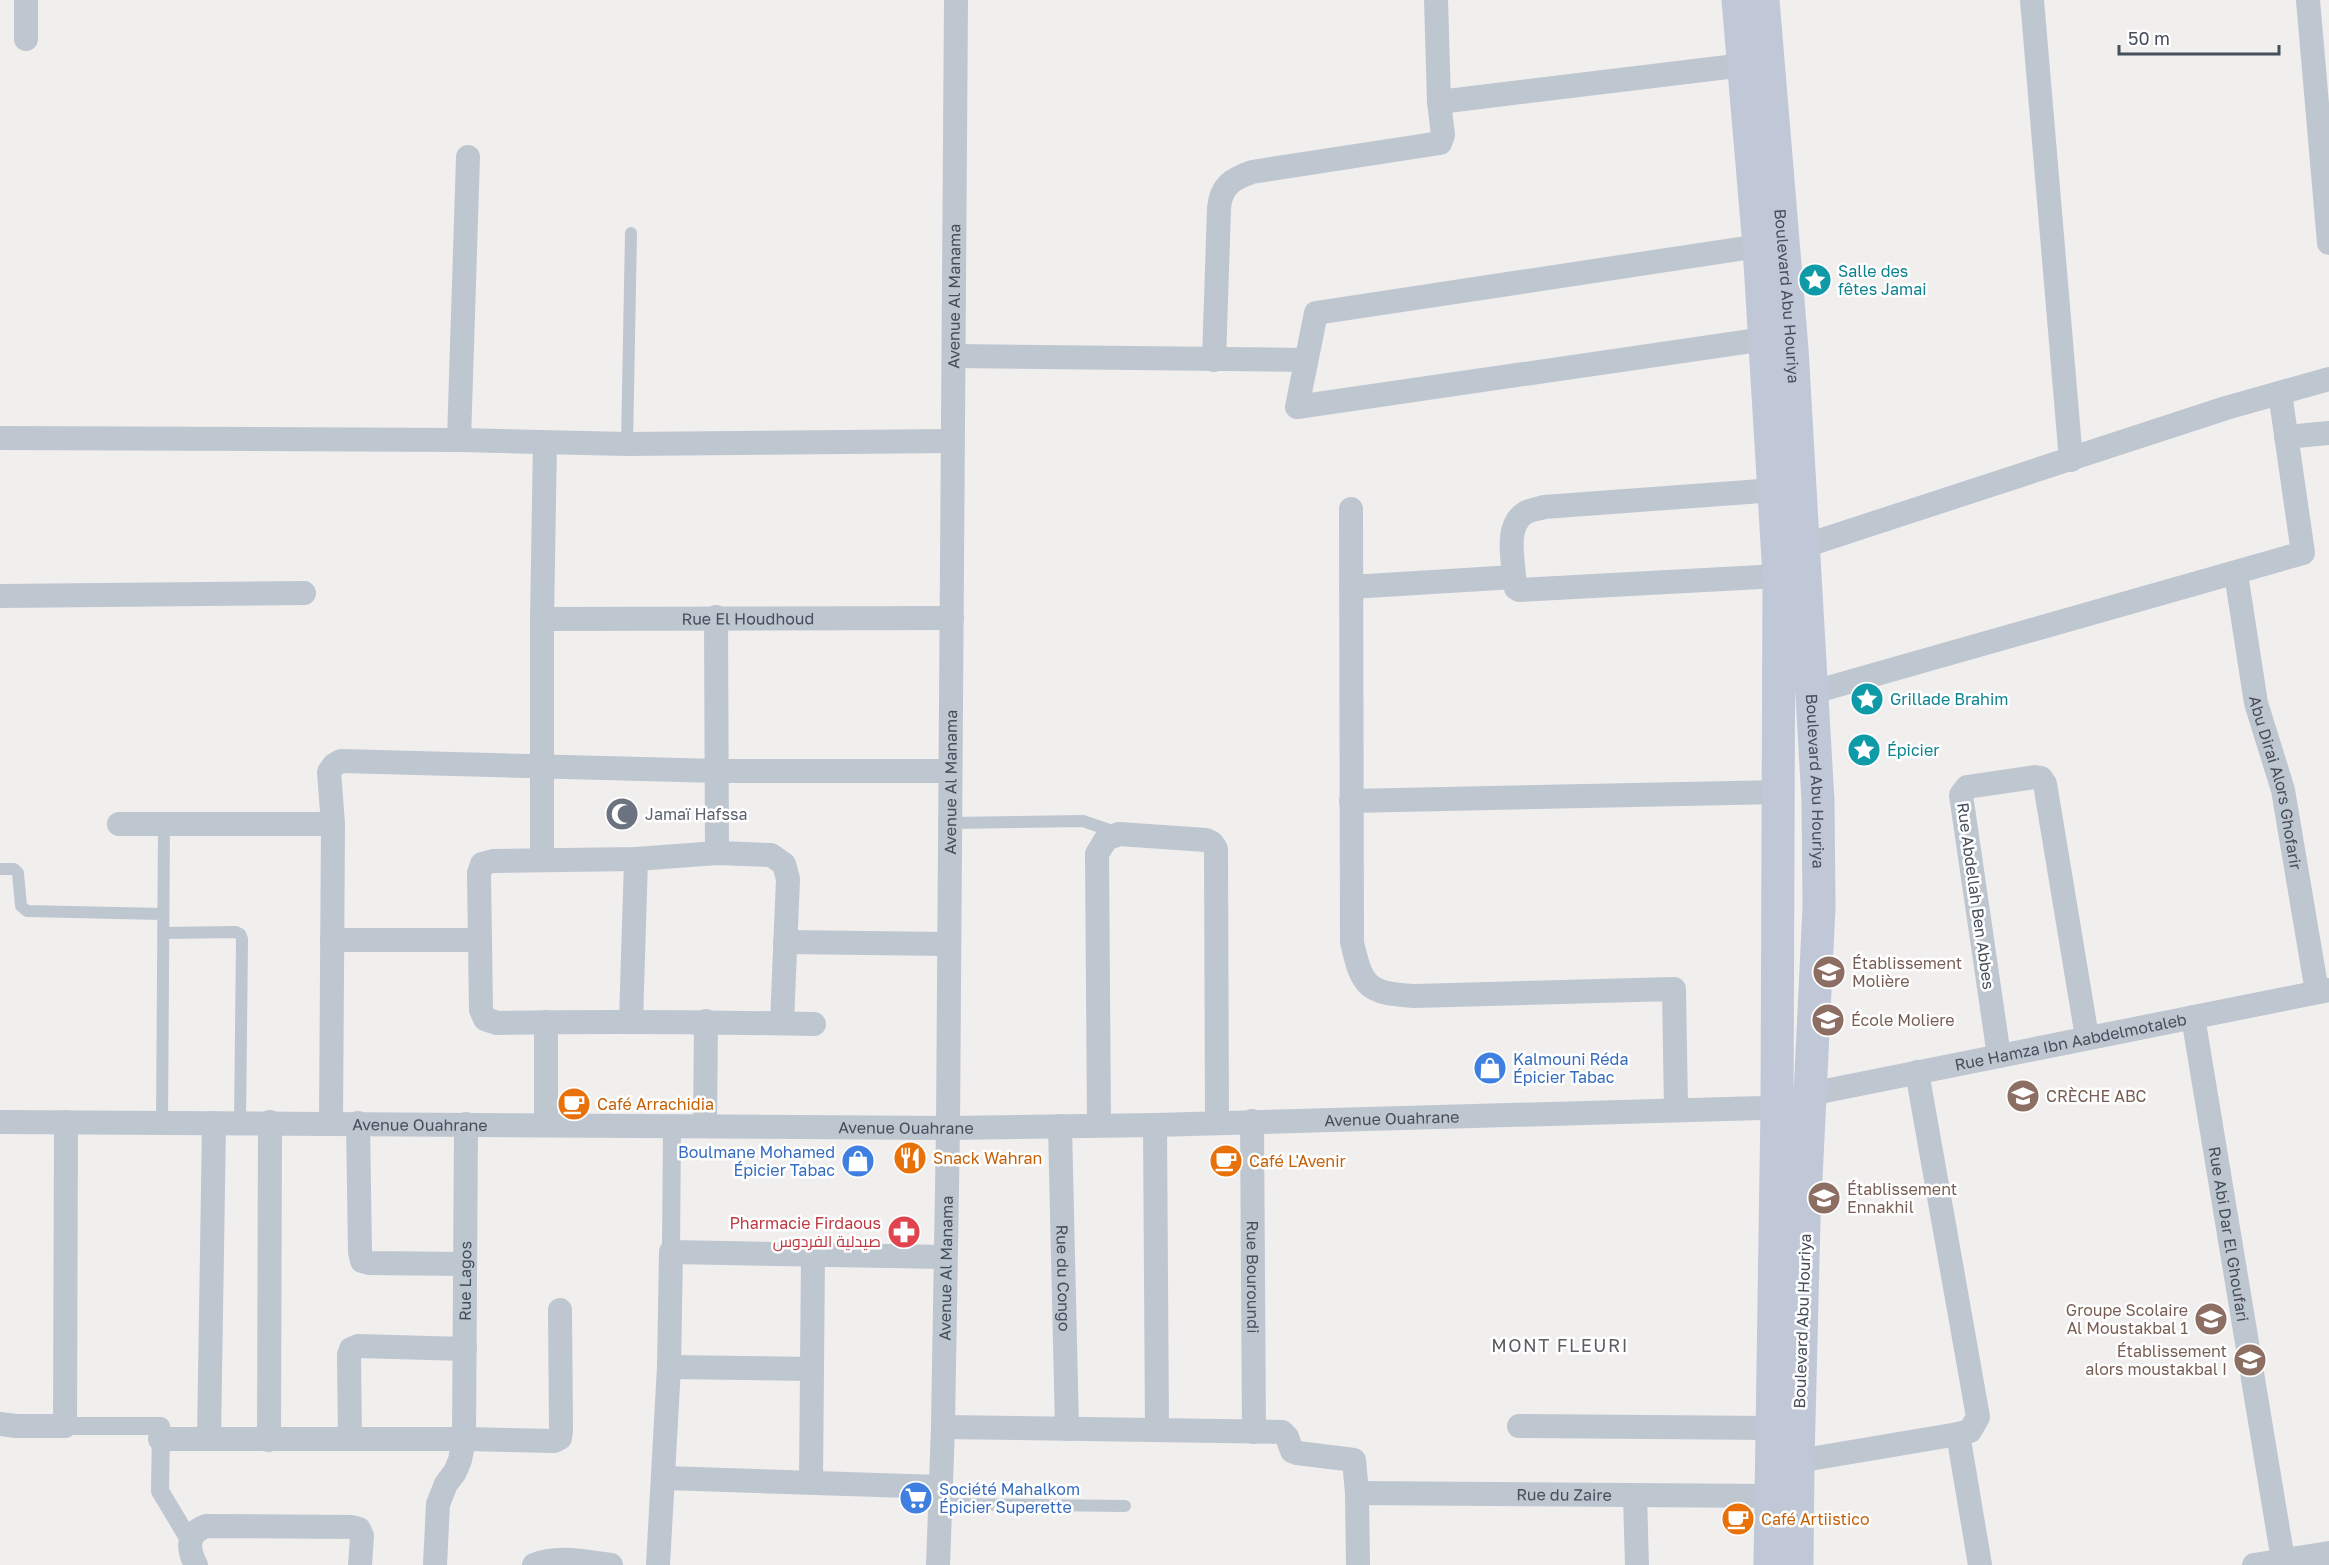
<svg xmlns="http://www.w3.org/2000/svg" width="2329" height="1565" font-family="'Golos Text',Cairo,sans-serif">
<rect width="100%" height="100%" fill="#f1eeee"/>
<g fill="none" stroke-linecap="round" stroke-linejoin="round">
<path stroke="#bec6d0" stroke-width="12" d="M 627,444 L 631,233
M 950,823 L 1083,821 L 1118,833
M 0,869 L 14,869 L 18,873 L 21,906 L 27,911 L 162,914
M 163,933 L 236,932 L 240,934 L 242,939 L 240,1123
M 162,1123 L 164,825
M 939,1504 L 1125,1506"/>
<path stroke="#bec6d0" stroke-width="18" d="M 671,1252 L 672,1124
M 65,1426 L 161,1426 L 160,1491 L 190,1541"/>
<g stroke="#bec6d0" stroke-width="24">
<path d="M 2032,0 L 2071,460"/>
<path d="M 2308,0 L 2329,243"/>
<path d="M 26,39 L 26,0"/>
<path d="M 1439,102 L 1744,65"/>
<path d="M 1759,246 L 1316,313 L 1297,407 L 1765,339"/>
<path d="M 954,356 L 1306,360"/>
<path d="M 1214,360 L 1219,208 C 1221,186 1232,179 1252,172 L 1440,143 L 1443,135 L 1439,102 L 1436,0"/>
<path d="M 2286,437 L 2329,433"/>
<path d="M 0,438 L 459,440 L 627,444 L 953,441"/>
<path d="M 459,440 L 468,157"/>
<path d="M 1351,509 L 1352,942 C 1362,987 1367,993 1414,996 L 1674,989 L 1676,1109"/>
<path d="M 1804,546 L 2226,408 L 2329,379"/>
<path id="s1" d="M 2236,574 L 2256,703 L 2283,790 L 2317,992"/>
<path d="M 1514,577 C 1513,557 1505,526 1525,513 C 1530,510 1538,509 1544,507 L 1775,490"/>
<path d="M 1351,587 L 1514,577 L 1516,588 L 1519,590 L 1779,576"/>
<path d="M 0,596 L 304,593"/>
<path d="M 716,617 L 717,853"/>
<path id="s2" d="M 542,619 L 952,618"/>
<path d="M 1810,693 L 2303,553 L 2280,393"/>
<path d="M 1351,801 L 1780,792"/>
<path d="M 119,824 L 333,824"/>
<path d="M 542,859 L 542,619 L 545,443"/>
<path d="M 332,940 L 480,940"/>
<path d="M 785,942 L 948,944"/>
<path id="s3" d="M 2193,1017 L 2283,1560"/>
<path d="M 631,1022 L 636,859"/>
<path d="M 782,1023 L 788,879 L 784,864 L 771,855 L 717,853 L 636,859 L 493,861 L 482,864 L 479,873 L 481,1010 L 485,1019 L 497,1023 C 603,1021 708,1022 814,1024"/>
<path d="M 1999,1056 L 1961,795 L 1967,787 L 2035,777 L 2041,778 L 2045,784 L 2087,1037"/>
<path d="M 1917,1072 L 1978,1417 L 1970,1431 L 1958,1434 L 1980,1565"/>
<path id="s4" d="M 1252,1121 L 1254,1432"/>
<path id="s5" d="M 0,1122 L 948,1128 L 1155,1125 L 1762,1108 L 1810,1094 L 2329,990"/>
<path d="M 214,1123 L 209,1439 L 464,1439 L 554,1441 L 560,1438 L 561,1430 L 560,1310"/>
<path d="M 331,1123 L 333,824 L 329,772 L 334,765 L 341,761 L 718,771 L 949,771"/>
<path d="M 358,1123 L 360,1252 L 362,1261 L 369,1263 L 465,1264"/>
<path d="M 546,1124 L 546,1022"/>
<path d="M 705,1125 L 706,1021"/>
<path d="M 1099,1125 L 1097,854 L 1106,839 L 1119,834 L 1206,840 L 1212,843 L 1216,849 L 1217,1122"/>
<path d="M 1155,1125 L 1157,1430"/>
<path id="s6" d="M 1060,1126 L 1067,1429"/>
<path d="M 669,1367 L 811,1369"/>
<path d="M 0,1424 L 16,1426 L 65,1426 L 66,1122"/>
<path d="M 1519,1426 L 1771,1428"/>
<path d="M 943,1427 L 1282,1432 L 1287,1437 L 1292,1451 L 1297,1453 L 1354,1460 L 1357,1493 L 1358,1565"/>
<path d="M 160,1439 L 209,1439"/>
<path d="M 350,1439 L 349,1355 L 351,1349 L 358,1346 L 465,1349"/>
<path d="M 269,1440 L 270,1122"/>
<path d="M 1798,1461 L 1958,1434"/>
<path d="M 665,1478 L 940,1487"/>
<path d="M 811,1482 L 813,1255"/>
<path id="s7" d="M 1357,1493 L 1771,1496"/>
<path d="M 1635,1496 L 1637,1565"/>
<path d="M 196,1565 C 187,1548 187,1533 206,1526 L 352,1527 L 359,1529 L 362,1536 L 360,1565"/>
<path id="s8" d="M 435,1565 L 438,1504 L 446,1484 L 455,1472 L 460,1460 L 464,1439 L 466,1124"/>
<path d="M 534,1565 C 558,1555 586,1562 611,1565"/>
<path d="M 658,1565 L 669,1367 L 671,1252 L 945,1257"/>
<path id="s9" d="M 938,1565 L 943,1427 L 948,1128 L 956,0"/>
<path d="M 2254,1565 L 2329,1553"/>
</g>
<g stroke="#c0c8d7" stroke-width="33">
<path d="M 1738,0 L 1759,246 L 1779,576 L 1777,1105 L 1770,1565"/>
<path id="s10" d="M 1763,0 L 1792,349 L 1818,801 L 1819,907 L 1804,1221 L 1798,1461 L 1797,1565"/>
</g>
</g>
<defs>
<symbol id="sight-disc" viewBox="-11 -11 22 22"><circle r="9.5" fill="#0f9aa8" stroke="#fff"/><path d="M0-6L1.8-2.2L6-1.7L2.9 1.2L3.7 5.4L0 3.3L-3.7 5.4L-2.9 1.2L-6-1.7L-1.8-2.2Z" fill="#fff"/></symbol>
<symbol id="mosque-disc" viewBox="-11 -11 22 22"><circle r="9.5" fill="#6b7280" stroke="#fff"/><path d="M3.5-4.9A6 6 0 1 0 3.5 4.9A5 5 0 1 1 3.5-4.9Z" fill="#fff"/></symbol>
<symbol id="school-disc" viewBox="-11 -11 22 22"><circle r="9.5" fill="#8d6e63" stroke="#fff"/><path d="M0-5L7-2L0 1L-7-2ZM-4 1L0 2.5L4 1V4Q0 6-4 4Z" fill="#fff"/></symbol>
<symbol id="shop-disc" viewBox="-11 -11 22 22"><circle r="9.5" fill="#3f7fe0" stroke="#fff"/><path d="M-5-2.5h2.3a2.7 3.5 0 0 1 5.4 0H5L5.5 6h-11ZM-1.5-2.5h3a1.5 2.3 0 0 0-3 0Z" fill="#fff"/></symbol>
<symbol id="cafe-disc" viewBox="-11 -11 22 22"><circle r="9.5" fill="#e8710a" stroke="#fff"/><path d="M-5.5-4.5H6V0H3Q3 3.5 0 3.5H-2.5Q-5.5 3.5-5.5 0ZM3-3.2v2h1.7v-2ZM-6 4.5H4V6H-6Z" fill="#fff"/></symbol>
<symbol id="restaurant-disc" viewBox="-11 -11 22 22"><circle r="9.5" fill="#e8710a" stroke="#fff"/><path d="M-5-6h1v4h1v-4h1v4h1v-4h1v5L-1.5 .5V6h-2V.5L-5-1ZM5-6V6H3V1.5H1.5Q1.5-4 5-6Z" fill="#fff"/></symbol>
<symbol id="pharmacy-disc" viewBox="-11 -11 22 22"><circle r="9.5" fill="#e0444e" stroke="#fff"/><path d="M-2-6h4v4h4v4h-4v4h-4v-4h-4v-4h4Z" fill="#fff"/></symbol>
<symbol id="supermarket-disc" viewBox="-11 -11 22 22"><circle r="9.5" fill="#3f7fe0" stroke="#fff"/><path d="M-6-5.5h2.5l.6 2H6L4.5 2H-2.5L-4.4-4H-6ZM-1.5 3.2a1.3 1.3 0 1 0 .1 0ZM3 3.2a1.3 1.3 0 1 0 .1 0Z" fill="#fff"/></symbol>
</defs>
<g fill-rule="evenodd">
<use href="#sight-disc" x="1796" y="261" width="38" height="38"/>
<use href="#sight-disc" x="1848" y="680" width="38" height="38"/>
<use href="#sight-disc" x="1845" y="731" width="38" height="38"/>
<use href="#mosque-disc" x="603" y="795" width="38" height="38"/>
<use href="#school-disc" x="1810" y="953" width="38" height="38"/>
<use href="#school-disc" x="1809" y="1001" width="38" height="38"/>
<use href="#shop-disc" x="1471" y="1049" width="38" height="38"/>
<use href="#school-disc" x="2004" y="1077" width="38" height="38"/>
<use href="#cafe-disc" x="555" y="1085" width="38" height="38"/>
<use href="#restaurant-disc" x="891" y="1139" width="38" height="38"/>
<use href="#shop-disc" x="839" y="1142" width="38" height="38"/>
<use href="#cafe-disc" x="1207" y="1142" width="38" height="38"/>
<use href="#school-disc" x="1805" y="1179" width="38" height="38"/>
<use href="#pharmacy-disc" x="885" y="1213" width="38" height="38"/>
<use href="#school-disc" x="2192" y="1300" width="38" height="38"/>
<use href="#school-disc" x="2231" y="1341" width="38" height="38"/>
<use href="#supermarket-disc" x="897" y="1479" width="38" height="38"/>
<use href="#cafe-disc" x="1719" y="1500" width="38" height="38"/>
</g>
<g text-anchor="middle" dominant-baseline="central" stroke-width="5" stroke-linejoin="round" paint-order="stroke">
<g font-size="16" fill="#0d838f" stroke="#fff" text-anchor="start">
<text x="1838" y="271">Salle des<tspan x="1838" dy="18">fêtes Jamai</tspan></text>
<text x="1890" y="699">Grillade Brahim</text>
<text x="1887" y="750">Épicier</text>
</g>
<g font-size="16" fill="#464e5c" stroke="#fff">
<text stroke="none"><textPath href="#s9" startOffset="1269">Avenue Al Manama</textPath></text>
<text stroke="none"><textPath href="#s10" startOffset="297">Boulevard Abu Houriya</textPath></text>
<text stroke="none"><textPath href="#s2" startOffset="206">Rue El Houdhoud</textPath></text>
<text stroke="none"><textPath href="#s10" startOffset="783">Boulevard Abu Houriya</textPath></text>
<text stroke="none"><textPath href="#s9" startOffset="783">Avenue Al Manama</textPath></text>
<text stroke="none"><textPath href="#s1" startOffset="213">Abu Dirai Alors Ghofarir</textPath></text>
<text transform="translate(1976 896) rotate(82)">Rue Abdellah Ben Abbes</text>
<text stroke="none"><textPath href="#s5" startOffset="2078">Rue Hamza Ibn Aabdelmotaleb</textPath></text>
<text stroke="none"><textPath href="#s5" startOffset="1392">Avenue Ouahrane</textPath></text>
<text stroke="none"><textPath href="#s5" startOffset="420">Avenue Ouahrane</textPath></text>
<text stroke="none"><textPath href="#s5" startOffset="906">Avenue Ouahrane</textPath></text>
<text stroke="none"><textPath href="#s3" startOffset="220">Rue Abi Dar El Ghoufari</textPath></text>
<text stroke="none"><textPath href="#s9" startOffset="297">Avenue Al Manama</textPath></text>
<text stroke="none"><textPath href="#s6" startOffset="152">Rue du Congo</textPath></text>
<text stroke="none"><textPath href="#s4" startOffset="156">Rue Bouroundi</textPath></text>
<text stroke="none"><textPath href="#s8" startOffset="290">Rue Lagos</textPath></text>
<text transform="translate(1802 1321) rotate(-88)">Boulevard Abu Houriya</text>
<text stroke="none"><textPath href="#s7" startOffset="207">Rue du Zaire</textPath></text>
</g>
<g font-size="16" fill="#5b616d" stroke="#fff" text-anchor="start">
<text x="645" y="814">Jamaï Hafssa</text>
</g>
<g font-size="16" fill="#785e54" stroke="#fff" text-anchor="start">
<text x="1852" y="963">Établissement<tspan x="1852" dy="18">Molière</tspan></text>
<text x="1851" y="1020">École Moliere</text>
<text x="2046" y="1096">CRÈCHE ABC</text>
<text x="1847" y="1189">Établissement<tspan x="1847" dy="18">Ennakhil</tspan></text>
<text x="2188" y="1310" text-anchor="end">Groupe Scolaire<tspan x="2188" dy="18">Al Moustakbal 1</tspan></text>
<text x="2227" y="1351" text-anchor="end">Établissement<tspan x="2227" dy="18">alors moustakbal I</tspan></text>
</g>
<g font-size="16" fill="#366cbe" stroke="#fff" text-anchor="start">
<text x="1513" y="1059">Kalmouni Réda<tspan x="1513" dy="18">Épicier Tabac</tspan></text>
<text x="835" y="1152" text-anchor="end">Boulmane Mohamed<tspan x="835" dy="18">Épicier Tabac</tspan></text>
<text x="939" y="1489">Société Mahalkom<tspan x="939" dy="18">Épicier Superette</tspan></text>
</g>
<g font-size="16" fill="#c56008" stroke="#fff" text-anchor="start">
<text x="597" y="1104">Café Arrachidia</text>
<text x="933" y="1158">Snack Wahran</text>
<text x="1249" y="1161">Café L'Avenir</text>
<text x="1761" y="1519">Café Artiistico</text>
</g>
<g font-size="16" fill="#be3a42" stroke="#fff" text-anchor="end">
<text x="881" y="1223">Pharmacie Firdaous<tspan x="881" dy="18">صيدلية الفردوس</tspan></text>
</g>
<g font-size="18" letter-spacing="1.5" fill="#5b5d63" stroke="#fff">
<text x="1560" y="1345">MONT FLEURI</text>
</g>
</g>
<path d="M2119 45v9h160v-9" fill="none" stroke="#464e5c" stroke-width="3"/>
<text x="2128" y="45" font-size="18" fill="#464e5c" stroke="#ffffff" stroke-width="4.5" paint-order="stroke">50 m</text>
</svg>
